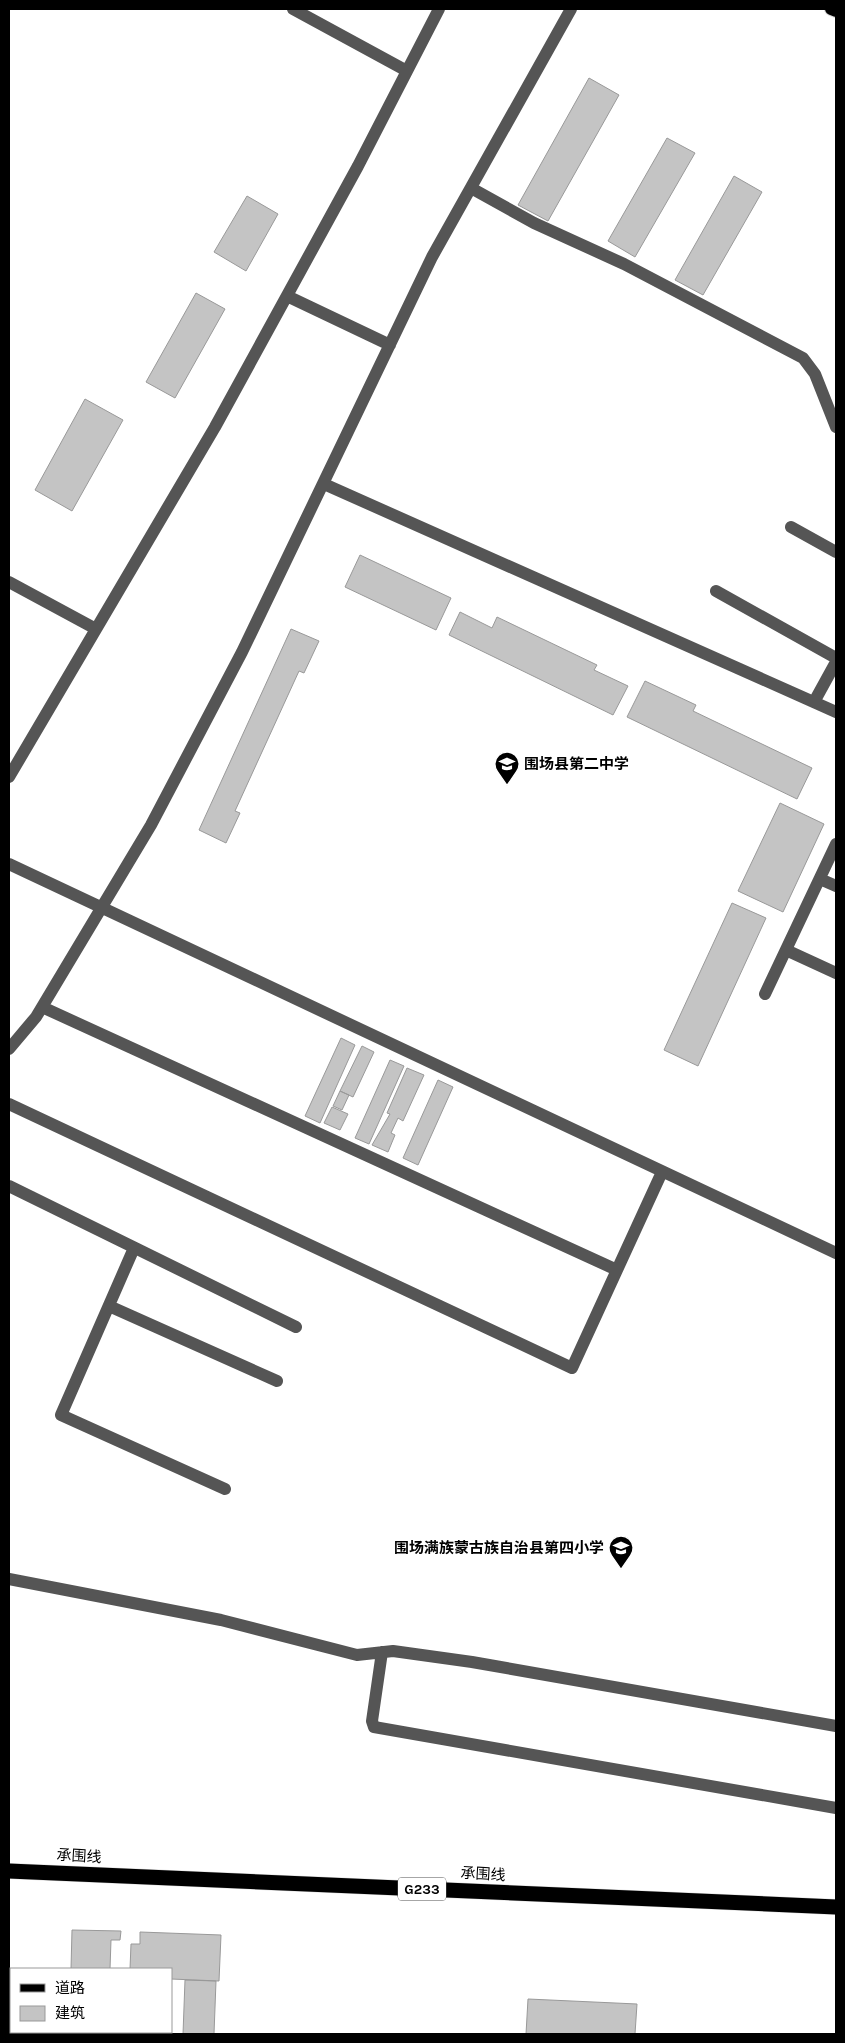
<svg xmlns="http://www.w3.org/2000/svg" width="845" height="2043" font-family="Karla,'Noto Sans SC',sans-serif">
<rect width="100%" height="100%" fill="#fff"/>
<path fill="#c4c4c4" stroke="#999" d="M 589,78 L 619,95 L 548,221 L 518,205 Z
M 667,138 L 695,153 L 635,257 L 608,241 Z
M 734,176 L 762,192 L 703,295 L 675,280 Z
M 247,196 L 278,214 L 246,271 L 214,252 Z
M 196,293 L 225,309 L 175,398 L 146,382 Z
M 85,399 L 123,420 L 72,511 L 35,490 Z
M 360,555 L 451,598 L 436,630 L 345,587 Z
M 460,612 L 492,628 L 497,617 L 597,665 L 594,670 L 628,686 L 613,715 L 449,635 Z
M 291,629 L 319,641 L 304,673 L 299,671 L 235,811 L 240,813 L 226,843 L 199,830 Z
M 645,681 L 696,705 L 693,711 L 812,768 L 797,799 L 627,717 Z
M 780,803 L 824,824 L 783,912 L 738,891 Z
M 732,903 L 766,918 L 698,1066 L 664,1050 Z
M 341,1038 L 355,1045 L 320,1123 L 305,1116 Z
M 362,1046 L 374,1052 L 353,1097 L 340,1091 Z
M 390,1060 L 404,1066 L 369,1144 L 355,1138 Z
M 407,1068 L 424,1075 L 403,1121 L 398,1118 L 391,1133 L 395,1135 L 388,1152 L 372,1145 L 390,1114 L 387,1113 Z
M 438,1080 L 453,1087 L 418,1165 L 403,1158 Z
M 340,1091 L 349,1095 L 342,1110 L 333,1106 Z
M 332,1107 L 348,1114 L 340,1130 L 324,1123 Z
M 72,1930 L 121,1931 L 120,1940 L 111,1940 L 110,1969 L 71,1969 Z
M 140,1932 L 221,1935 L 219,1981 L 171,1979 L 171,1969 L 130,1969 L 131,1944 L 140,1944 Z
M 185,1980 L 216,1981 L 214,2034 L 183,2034 Z
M 528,1999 L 637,2004 L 635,2034 L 526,2034 Z
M 70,2032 L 119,2032 L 119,2034 L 70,2034 Z"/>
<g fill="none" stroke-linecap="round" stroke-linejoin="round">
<defs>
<path id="major" d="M 831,9 L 836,11"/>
<path id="highway" d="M 9,1871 L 836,1907"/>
</defs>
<use href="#major" stroke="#dbdbdb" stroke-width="14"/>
<use href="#highway" stroke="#dbdbdb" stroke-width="16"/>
<path stroke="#555" stroke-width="12" d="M 293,9 L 407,71
M 471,188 L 534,223 L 624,264 L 803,358 L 815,374 L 836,427
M 287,296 L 390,345
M 324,484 L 836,712
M 791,527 L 836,552
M 9,582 L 96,629
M 716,591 L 836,658
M 814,702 L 836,662
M 9,777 L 215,427 L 358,166 L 439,9
M 9,864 L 836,1253
M 820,879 L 836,886
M 786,950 L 836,973
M 765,994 L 836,844
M 42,1007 L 617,1270
M 9,1049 L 36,1017 L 151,825 L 242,652 L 432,257 L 571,9
M 9,1104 L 572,1368 L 662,1172
M 9,1186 L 296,1327
M 134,1248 L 61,1415 L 225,1489
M 109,1306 L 277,1381
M 9,1579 L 221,1620 L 357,1655 L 393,1651 L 472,1662 L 836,1726
M 382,1652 L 372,1721 L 374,1727 L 836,1808"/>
<use href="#major" stroke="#000" stroke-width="12"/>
<use href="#highway" stroke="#000" stroke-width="15"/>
</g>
<defs>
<symbol id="school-pin" viewBox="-11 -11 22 30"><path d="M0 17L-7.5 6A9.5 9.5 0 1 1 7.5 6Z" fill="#000" stroke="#fff"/><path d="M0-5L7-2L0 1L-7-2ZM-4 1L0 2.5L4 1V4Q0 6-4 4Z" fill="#fff"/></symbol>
</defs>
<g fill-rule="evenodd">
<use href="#school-pin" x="493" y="750" width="28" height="38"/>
<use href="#school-pin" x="607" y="1534" width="28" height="38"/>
</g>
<g text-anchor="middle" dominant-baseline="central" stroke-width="4.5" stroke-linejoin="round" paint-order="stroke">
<rect fill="#fff" stroke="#4c4c4c" stroke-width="1" x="398" y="1877.5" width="48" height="23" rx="4"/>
<g font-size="14" font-weight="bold" fill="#000">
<text x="422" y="1889">G233</text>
</g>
<g font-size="15" font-weight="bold" fill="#000" stroke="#fff" text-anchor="start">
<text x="524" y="764">围场县第二中学</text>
<text x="604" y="1548" text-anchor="end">围场满族蒙古族自治县第四小学</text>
</g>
<g font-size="15" fill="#000" stroke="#fff">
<text transform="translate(79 1856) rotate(3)">承围线</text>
<text transform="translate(483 1874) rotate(3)">承围线</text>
</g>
</g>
<rect width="845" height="2043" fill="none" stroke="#000000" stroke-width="20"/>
<rect x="10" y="1968" width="162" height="65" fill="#ffffff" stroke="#999999"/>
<rect x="20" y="1984" width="25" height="8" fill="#000000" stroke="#999999"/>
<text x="55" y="1993" font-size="15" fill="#000000">道路</text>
<rect x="20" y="2006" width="25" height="15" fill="#c4c4c4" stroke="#999999"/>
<text x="55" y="2018" font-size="15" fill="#000000">建筑</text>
</svg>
